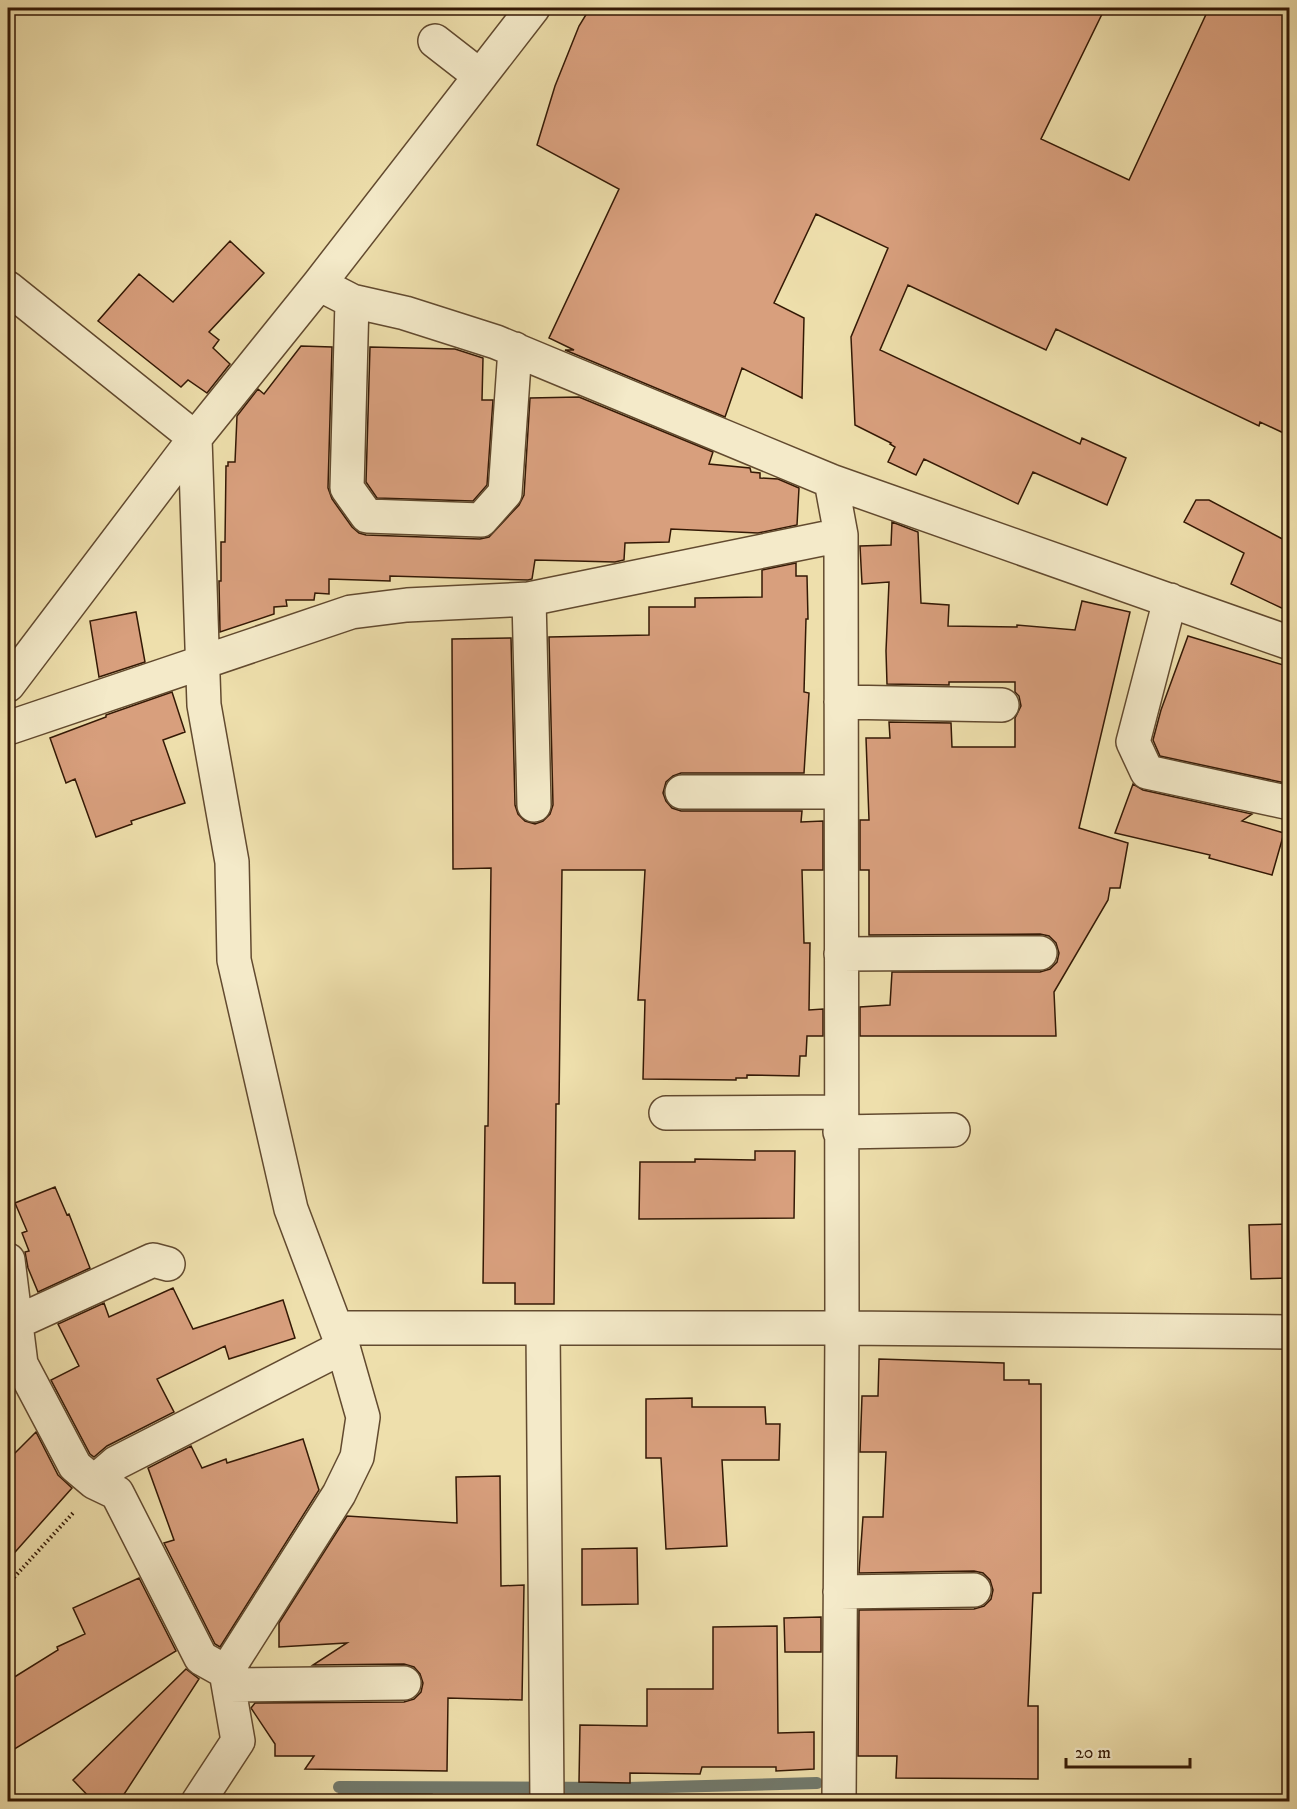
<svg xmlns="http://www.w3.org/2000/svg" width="1297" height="1809" font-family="'IM FELL DW Pica',serif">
<rect width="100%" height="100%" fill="#eedfac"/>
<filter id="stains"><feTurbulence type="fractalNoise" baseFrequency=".00333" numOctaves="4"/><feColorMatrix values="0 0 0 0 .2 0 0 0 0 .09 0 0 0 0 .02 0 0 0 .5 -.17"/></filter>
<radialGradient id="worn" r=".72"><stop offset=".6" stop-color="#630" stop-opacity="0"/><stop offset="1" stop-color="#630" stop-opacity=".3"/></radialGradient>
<path fill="#bbc188" stroke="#786d46" stroke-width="1.5" d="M 339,1793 L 432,1794 L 432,1801 L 333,1801 Z"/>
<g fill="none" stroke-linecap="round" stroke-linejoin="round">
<path stroke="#727a6d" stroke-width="12" d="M 339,1787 L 628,1788 L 817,1783"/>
</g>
<path fill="#d89f7d" stroke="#341905" stroke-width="1.5" d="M 590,8 L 1105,8 L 1041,139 L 1129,180 L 1209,8 L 1290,8 L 1290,436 L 1260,422 L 1259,426 L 1056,329 L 1046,350 L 908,285 L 880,350 L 1080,444 L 1082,438 L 1126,458 L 1107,505 L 1033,472 L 1018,504 L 924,459 L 916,475 L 888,462 L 895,447 L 890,444 L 891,443 L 855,425 L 851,337 L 888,248 L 816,214 L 774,303 L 804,318 L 802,398 L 742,368 L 725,417 L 565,350 L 574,350 L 549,338 L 619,189 L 537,145 L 555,86 L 579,26 Z
M 230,241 L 264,273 L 209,332 L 219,340 L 213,348 L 230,364 L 207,393 L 188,380 L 181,387 L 98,321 L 139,274 L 173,302 Z
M 301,346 L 332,347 L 328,488 L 332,499 L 352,527 L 359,533 L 366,535 L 480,539 L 489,537 L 519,505 L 524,495 L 530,398 L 579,397 L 713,452 L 709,464 L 750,468 L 751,472 L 760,473 L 760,478 L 778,479 L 799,488 L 797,525 L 758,533 L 671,529 L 669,542 L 625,543 L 624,560 L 615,562 L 535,560 L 532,579 L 528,580 L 390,576 L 390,581 L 329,579 L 329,594 L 315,593 L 314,600 L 286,600 L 287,606 L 274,607 L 274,614 L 220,632 L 219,581 L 221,581 L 221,542 L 225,542 L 226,466 L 228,466 L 228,462 L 235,462 L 237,416 L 258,389 L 264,394 Z
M 370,347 L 455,349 L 483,358 L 482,400 L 493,400 L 487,485 L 473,501 L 377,498 L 366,482 Z
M 1196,500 L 1209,500 L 1290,543 L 1290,612 L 1231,584 L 1244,553 L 1184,522 Z
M 892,522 L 918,532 L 921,603 L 949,605 L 948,626 L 1017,627 L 1017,625 L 1075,630 L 1082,601 L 1130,612 L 1079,828 L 1128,843 L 1120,888 L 1110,888 L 1108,900 L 1054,992 L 1056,1036 L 860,1036 L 860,1007 L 890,1005 L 892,972 L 1040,972 L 1050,969 L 1057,962 L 1059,953 L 1056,943 L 1049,936 L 1040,934 L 869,935 L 869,870 L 860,870 L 860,820 L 869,820 L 866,738 L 890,738 L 889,722 L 951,723 L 952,747 L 1015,747 L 1015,718 L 1021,706 L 1019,696 L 1015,692 L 1015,682 L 949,682 L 949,685 L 887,684 L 886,651 L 889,582 L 862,584 L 860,546 L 891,545 Z
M 796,563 L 796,576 L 807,576 L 808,619 L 806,619 L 804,692 L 809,693 L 804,773 L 681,773 L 673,776 L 666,782 L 663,793 L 666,801 L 672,808 L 681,811 L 802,811 L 801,822 L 823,821 L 823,870 L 802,870 L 804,943 L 810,943 L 809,1010 L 823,1009 L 823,1036 L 807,1036 L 806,1056 L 800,1056 L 799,1076 L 747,1075 L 747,1078 L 736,1078 L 736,1080 L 643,1079 L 645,1000 L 638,1000 L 645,870 L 562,870 L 559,1104 L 556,1104 L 554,1304 L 515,1304 L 515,1283 L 483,1283 L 485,1126 L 488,1126 L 491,868 L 453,869 L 452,639 L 511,638 L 515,805 L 518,814 L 525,821 L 535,824 L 543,821 L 550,814 L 553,805 L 549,637 L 649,635 L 649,607 L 695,607 L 695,598 L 762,597 L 762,570 Z
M 136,612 L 145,662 L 99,677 L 90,621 Z
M 1188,636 L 1290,667 L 1290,784 L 1160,756 L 1153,740 L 1161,710 Z
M 172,692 L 185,732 L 163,740 L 185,803 L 131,821 L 132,824 L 96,837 L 75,779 L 66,783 L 50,738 L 106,717 L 106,715 Z
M 1133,784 L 1143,790 L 1252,814 L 1242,821 L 1284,833 L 1272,875 L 1209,858 L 1210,855 L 1115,833 Z
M 755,1151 L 795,1151 L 794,1218 L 639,1219 L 640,1162 L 695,1162 L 695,1159 L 755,1160 Z
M 55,1187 L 67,1215 L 69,1214 L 90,1268 L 38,1292 L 28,1268 L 25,1252 L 29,1251 L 22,1233 L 27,1231 L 15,1203 Z
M 1290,1224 L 1290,1278 L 1251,1279 L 1249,1225 Z
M 173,1288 L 193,1329 L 283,1300 L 295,1338 L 229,1359 L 225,1346 L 157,1379 L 174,1412 L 107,1446 L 94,1457 L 90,1454 L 51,1380 L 79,1366 L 58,1324 L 104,1303 L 109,1317 Z
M 879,1359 L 1004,1363 L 1004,1380 L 1029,1380 L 1029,1384 L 1041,1384 L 1041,1593 L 1033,1593 L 1028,1706 L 1038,1706 L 1038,1779 L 896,1778 L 897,1756 L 858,1756 L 859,1610 L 974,1609 L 984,1606 L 991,1599 L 993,1590 L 990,1580 L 983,1573 L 974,1571 L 859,1573 L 863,1517 L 883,1517 L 886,1452 L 860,1452 L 862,1396 L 878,1396 Z
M 692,1398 L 692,1407 L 765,1407 L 766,1424 L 780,1424 L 779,1460 L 722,1460 L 727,1546 L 666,1549 L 661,1458 L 646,1458 L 646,1399 Z
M 36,1432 L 58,1475 L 72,1488 L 8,1560 L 8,1460 Z
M 303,1439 L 319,1490 L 220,1647 L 215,1644 L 164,1543 L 174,1540 L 148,1468 L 191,1446 L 202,1468 L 226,1459 L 227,1463 Z
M 500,1476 L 501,1586 L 524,1585 L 522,1700 L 448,1698 L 447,1771 L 305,1769 L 314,1756 L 275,1756 L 275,1744 L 251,1708 L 255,1703 L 404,1702 L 414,1699 L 421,1692 L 423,1683 L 420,1674 L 414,1667 L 404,1664 L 313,1665 L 347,1643 L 279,1647 L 279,1623 L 347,1516 L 457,1523 L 456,1477 Z
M 637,1548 L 638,1604 L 582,1605 L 582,1549 Z
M 139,1578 L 176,1651 L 8,1753 L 8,1681 L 58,1650 L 57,1647 L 85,1634 L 73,1608 Z
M 821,1617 L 821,1652 L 785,1652 L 784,1618 Z
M 777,1626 L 778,1733 L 814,1732 L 814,1769 L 776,1771 L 776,1767 L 702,1767 L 700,1774 L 630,1773 L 630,1783 L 579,1782 L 580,1725 L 647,1726 L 647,1689 L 713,1689 L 713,1627 Z
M 186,1669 L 199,1679 L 119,1802 L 94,1802 L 73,1780 Z"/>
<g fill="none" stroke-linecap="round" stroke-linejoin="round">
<defs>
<path id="minor" d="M 435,41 L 480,76
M 319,284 L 352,301 L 405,313 L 496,342 L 831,481 L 1290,643
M 8,288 L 195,438 L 204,705 L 232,862 L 234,960 L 291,1209 L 343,1347 L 363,1417 L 357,1457 L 339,1494 L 226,1672 L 238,1741 L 198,1802
M 352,301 L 347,488 L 367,516 L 481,520 L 505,493 L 515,349
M 831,481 L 841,535 L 842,1328 L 839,1802
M 529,599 L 534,805
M 1170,600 L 1133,742 L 1147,772 L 1290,803
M 8,685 L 195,438 L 319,284 L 533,8
M 841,702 L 1002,705
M 8,728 L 351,612 L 407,605 L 529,599 L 841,535
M 682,792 L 841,792
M 841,954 L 1040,953
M 666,1113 L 841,1112
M 840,1132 L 953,1130
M 8,1260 L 21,1364 L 75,1466 L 94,1482 L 117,1493 L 201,1658 L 226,1672
M 17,1322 L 153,1260 L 168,1264
M 336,1328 L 842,1328 L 1290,1332
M 543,1328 L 547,1802
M 94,1482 L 116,1463 L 343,1347
M 840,1592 L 974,1590
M 229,1685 L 404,1683"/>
</defs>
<use href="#minor" stroke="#624a2f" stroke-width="36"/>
<path stroke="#341905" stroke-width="4" stroke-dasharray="1.5 3" stroke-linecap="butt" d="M 8,1584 L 73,1513"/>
<use href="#minor" stroke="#f4eac9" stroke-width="33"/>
</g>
<rect width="1297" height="1809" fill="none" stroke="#eedfac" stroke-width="30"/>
<rect x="9" y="9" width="1279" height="1791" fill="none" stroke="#341905" stroke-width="3"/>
<rect x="15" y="15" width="1267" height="1779" fill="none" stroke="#341905" stroke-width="1.5"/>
<path d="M1066 1758v9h124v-9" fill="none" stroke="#341905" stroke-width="3"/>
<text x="1075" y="1758" font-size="18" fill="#341905" stroke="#f4eac9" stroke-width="4.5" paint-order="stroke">20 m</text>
<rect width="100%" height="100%" filter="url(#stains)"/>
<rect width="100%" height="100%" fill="url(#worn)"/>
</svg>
